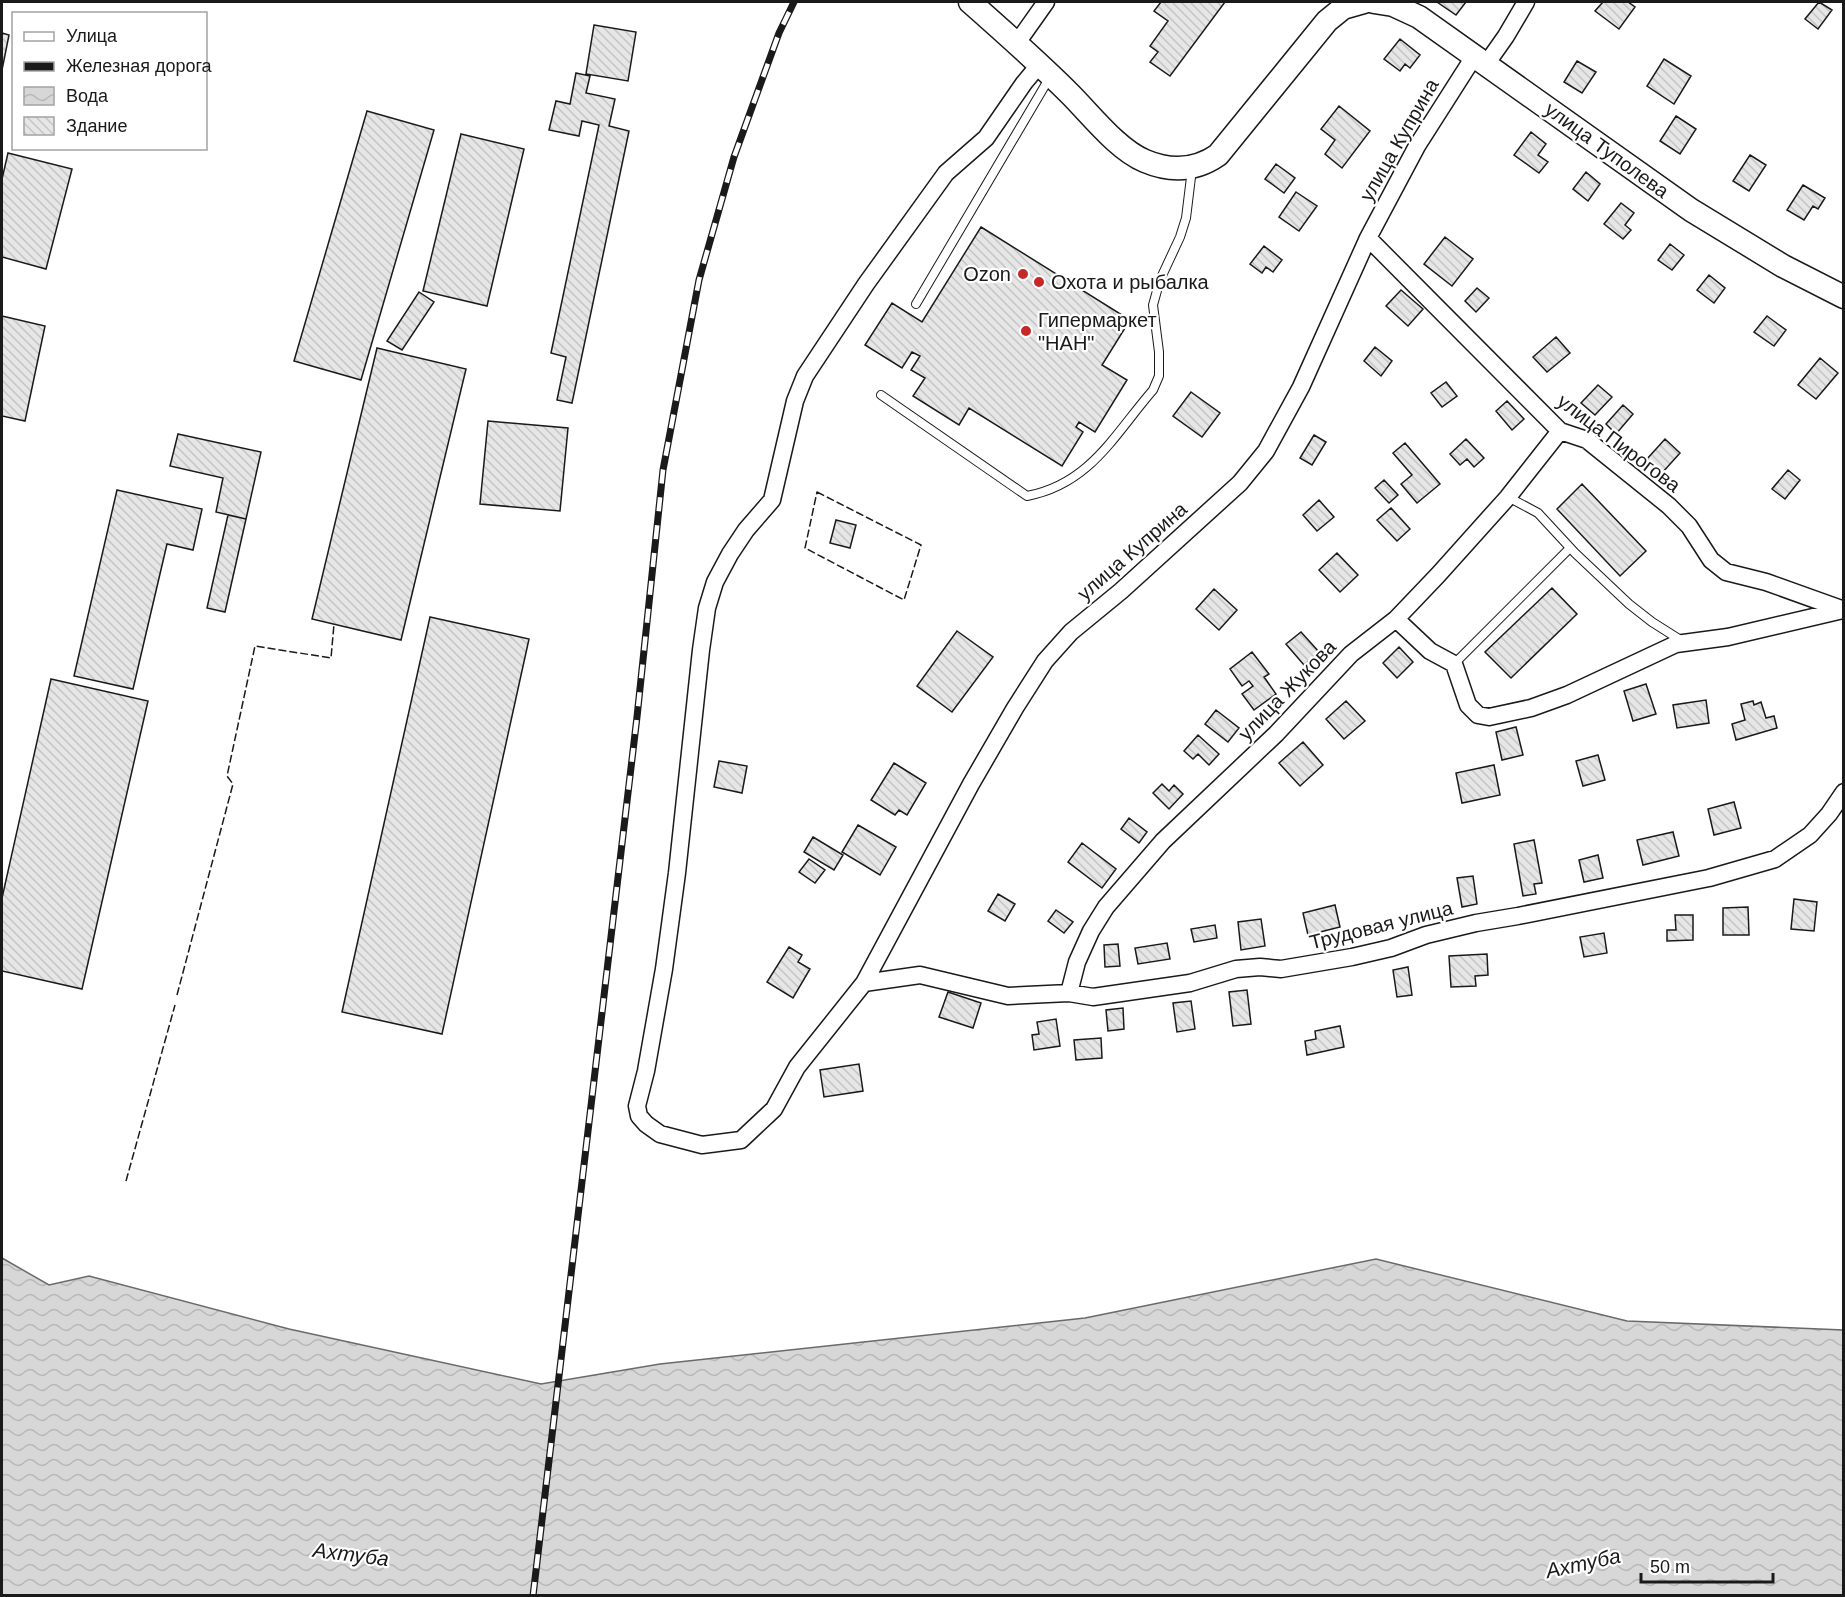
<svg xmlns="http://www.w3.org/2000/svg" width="1845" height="1597" font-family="Helvetica,sans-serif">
<defs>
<pattern id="water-waves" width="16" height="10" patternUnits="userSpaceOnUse" patternTransform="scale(1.5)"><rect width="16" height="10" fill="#d7d7d7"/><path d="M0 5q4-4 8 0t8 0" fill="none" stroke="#b8b8b8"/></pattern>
<pattern id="building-back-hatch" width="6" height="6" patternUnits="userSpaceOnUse" patternTransform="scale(1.5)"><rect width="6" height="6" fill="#e6e6e6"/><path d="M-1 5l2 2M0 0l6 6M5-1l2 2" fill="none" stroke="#c5c5c5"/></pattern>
</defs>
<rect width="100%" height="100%" fill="#fff"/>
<path fill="url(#water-waves)" stroke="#6a6a6a" stroke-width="1.5" d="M 2,1258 L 49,1285 L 89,1276 L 289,1329 L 541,1384 L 660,1364 L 1085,1318 L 1376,1259 L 1627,1321 L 1843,1330 L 1843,1595 L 2,1595 Z"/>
<path fill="url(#building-back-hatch)" stroke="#1a1a1a" stroke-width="1.5" d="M 1161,2 L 1225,2 L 1170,76 L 1150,62 L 1158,52 L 1150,46 L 1168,21 L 1154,11 Z
M 1437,2 L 1466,2 L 1456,15 Z
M 1603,2 L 1628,2 L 1635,7 L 1619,29 L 1595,11 Z
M 1819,2 L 1832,10 L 1818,29 L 1805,19 Z
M 594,25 L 636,32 L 628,81 L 586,74 Z
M 2,33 L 9,35 L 2,70 Z
M 1400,39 L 1420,55 L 1410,68 L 1405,64 L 1400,71 L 1384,59 Z
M 1664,59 L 1691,76 L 1674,104 L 1647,86 Z
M 1577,61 L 1596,72 L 1582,93 L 1564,82 Z
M 576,73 L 590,76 L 586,93 L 615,99 L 609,126 L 629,131 L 572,403 L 557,400 L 566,357 L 551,353 L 599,125 L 582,121 L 579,136 L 549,130 L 556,101 L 570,104 Z
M 1339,106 L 1370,131 L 1342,168 L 1325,154 L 1335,140 L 1321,129 Z
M 367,111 L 434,130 L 361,380 L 294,361 Z
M 1676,116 L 1696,129 L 1680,154 L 1660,141 Z
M 1531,132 L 1546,144 L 1538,155 L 1548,162 L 1539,173 L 1514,155 Z
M 461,134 L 524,149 L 487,306 L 423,291 Z
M 8,153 L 72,169 L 46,269 L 2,257 L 2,179 Z
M 1750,155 L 1766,165 L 1749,191 L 1733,181 Z
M 1276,164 L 1295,178 L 1284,193 L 1265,179 Z
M 1586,172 L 1600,184 L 1588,201 L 1573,189 Z
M 1803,185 L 1825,198 L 1818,209 L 1813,206 L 1804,220 L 1787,210 Z
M 1296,192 L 1317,206 L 1299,231 L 1279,217 Z
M 1621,203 L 1634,213 L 1625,225 L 1631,230 L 1623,239 L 1604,224 Z
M 981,227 L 1130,320 L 1102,365 L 1127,380 L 1095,432 L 1079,422 L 1076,427 L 1083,432 L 1062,466 L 969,408 L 959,425 L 913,396 L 925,378 L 911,370 L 920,356 L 912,352 L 902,368 L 865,345 L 892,303 L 922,322 Z
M 1445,237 L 1473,259 L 1452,286 L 1424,264 Z
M 1670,244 L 1684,255 L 1672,270 L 1658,260 Z
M 1264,246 L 1282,260 L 1273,272 L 1266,267 L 1262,273 L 1250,264 Z
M 1709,275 L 1725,288 L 1714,303 L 1697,290 Z
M 1477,288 L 1489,298 L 1476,312 L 1465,301 Z
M 1401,290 L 1423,309 L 1408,326 L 1386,306 Z
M 419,292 L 434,302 L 402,350 L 387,341 Z
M 2,316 L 45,326 L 25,421 L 2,416 Z
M 1767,316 L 1786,330 L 1774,346 L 1754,332 Z
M 1556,337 L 1570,353 L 1547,372 L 1533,357 Z
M 1375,347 L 1392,361 L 1381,376 L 1364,361 Z
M 377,348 L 466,369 L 401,640 L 312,619 Z
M 1820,358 L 1838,373 L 1816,399 L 1798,385 Z
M 1446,382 L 1457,396 L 1442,407 L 1431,393 Z
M 1598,385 L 1612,397 L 1595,415 L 1581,403 Z
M 1191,392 L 1220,413 L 1202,437 L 1173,416 Z
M 1507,401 L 1524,419 L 1512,430 L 1496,411 Z
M 1623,405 L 1633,414 L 1616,434 L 1606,424 Z
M 488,421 L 568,428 L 560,511 L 480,504 Z
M 178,434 L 261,452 L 246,519 L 216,512 L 223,478 L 170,466 Z
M 1314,435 L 1326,442 L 1312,465 L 1300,458 Z
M 1466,439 L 1484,458 L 1474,467 L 1467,459 L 1460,465 L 1450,454 Z
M 1665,439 L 1680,453 L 1662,473 L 1647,459 Z
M 1405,443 L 1440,484 L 1417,503 L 1401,484 L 1412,475 L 1393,453 Z
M 1788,470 L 1800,480 L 1785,499 L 1772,489 Z
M 1384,480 L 1398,495 L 1389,503 L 1375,488 Z
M 1582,484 L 1646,551 L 1620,576 L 1557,509 Z
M 117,490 L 202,509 L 193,550 L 167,544 L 133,689 L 74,676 Z
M 1319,500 L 1334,517 L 1317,531 L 1303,515 Z
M 1391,508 L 1410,529 L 1397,541 L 1377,520 Z
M 228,515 L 246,519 L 225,612 L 207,608 Z
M 836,520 L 856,525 L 850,548 L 830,543 Z
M 1337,553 L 1358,575 L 1340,592 L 1319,570 Z
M 1552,588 L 1577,614 L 1511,678 L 1485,652 Z
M 1214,589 L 1237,610 L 1219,630 L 1196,609 Z
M 430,617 L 529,639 L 442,1034 L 342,1012 Z
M 957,631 L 993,657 L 952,712 L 917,686 Z
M 1301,632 L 1319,652 L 1304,665 L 1286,644 Z
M 1399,647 L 1413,662 L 1397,678 L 1383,663 Z
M 1252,652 L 1269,674 L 1264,677 L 1276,694 L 1254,710 L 1242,694 L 1253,686 L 1249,681 L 1242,686 L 1230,669 Z
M 51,679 L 148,701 L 82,989 L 2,971 L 2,898 Z
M 1646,684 L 1656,714 L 1633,721 L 1624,691 Z
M 1706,700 L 1709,723 L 1677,728 L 1673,705 Z
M 1346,701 L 1365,721 L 1344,739 L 1326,719 Z
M 1753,701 L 1754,705 L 1761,702 L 1766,718 L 1774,716 L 1777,728 L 1736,740 L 1732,724 L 1745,720 L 1741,704 Z
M 1216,710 L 1239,728 L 1228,742 L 1205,724 Z
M 1516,727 L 1523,755 L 1502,760 L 1496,732 Z
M 1198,735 L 1219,754 L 1209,765 L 1198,754 L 1193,759 L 1184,751 Z
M 1303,742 L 1323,765 L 1300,786 L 1279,763 Z
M 1598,755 L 1605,780 L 1583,786 L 1576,761 Z
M 719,761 L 747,766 L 742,793 L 714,787 Z
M 894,763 L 926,783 L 907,815 L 899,810 L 895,815 L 871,800 Z
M 1494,765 L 1500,795 L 1462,803 L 1456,773 Z
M 1162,784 L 1169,791 L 1174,785 L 1183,794 L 1169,809 L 1153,793 Z
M 1734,802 L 1741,828 L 1714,835 L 1708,809 Z
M 1129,818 L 1147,832 L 1139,843 L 1121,829 Z
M 858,825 L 896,847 L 880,875 L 842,852 Z
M 1673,832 L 1679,856 L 1643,865 L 1637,840 Z
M 813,837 L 843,855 L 834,870 L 804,852 Z
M 1534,840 L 1542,883 L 1534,884 L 1536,894 L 1523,896 L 1514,844 Z
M 1082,843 L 1116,869 L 1102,888 L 1068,862 Z
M 1598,855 L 1603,878 L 1584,882 L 1579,860 Z
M 809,859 L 825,870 L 815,883 L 799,872 Z
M 1473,876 L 1477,904 L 1462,907 L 1457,878 Z
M 998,894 L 1015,904 L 1005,921 L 988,911 Z
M 1794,899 L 1817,902 L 1814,931 L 1791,929 Z
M 1335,905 L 1340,927 L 1308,935 L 1303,913 Z
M 1748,907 L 1749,935 L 1723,935 L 1723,908 Z
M 1056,910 L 1073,922 L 1064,933 L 1048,921 Z
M 1675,915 L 1693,915 L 1693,940 L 1667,941 L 1667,930 L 1676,930 Z
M 1261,919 L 1265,946 L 1241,950 L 1238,922 Z
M 1215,925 L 1217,938 L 1194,942 L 1191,929 Z
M 1604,933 L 1607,953 L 1584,957 L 1580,937 Z
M 1167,943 L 1170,959 L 1138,964 L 1135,948 Z
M 1118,944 L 1120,966 L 1105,967 L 1104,945 Z
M 789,947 L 802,955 L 798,962 L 810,969 L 793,998 L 767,982 Z
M 1487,954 L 1488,975 L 1475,976 L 1476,986 L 1451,987 L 1449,956 Z
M 1408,967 L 1412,995 L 1397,997 L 1393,970 Z
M 1247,990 L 1251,1024 L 1233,1026 L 1229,992 Z
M 948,992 L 981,1003 L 973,1028 L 939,1017 Z
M 1191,1001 L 1195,1029 L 1177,1032 L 1173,1003 Z
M 1123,1008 L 1124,1029 L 1108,1031 L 1106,1010 Z
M 1056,1019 L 1060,1046 L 1034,1050 L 1032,1035 L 1039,1034 L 1037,1022 Z
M 1340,1026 L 1344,1047 L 1307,1055 L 1305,1041 L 1316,1039 L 1315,1031 Z
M 1101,1038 L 1102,1058 L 1076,1060 L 1074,1040 Z
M 859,1064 L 863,1091 L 824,1097 L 820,1070 Z"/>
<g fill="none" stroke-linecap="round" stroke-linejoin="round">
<defs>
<path id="lane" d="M 916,304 L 1050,77
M 881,395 L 1027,496 C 1090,484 1114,435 1153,390 L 1159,376 L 1159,352 L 1153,305 L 1160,280 L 1180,237 L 1186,218 L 1192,169
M 1508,497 L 1538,513 L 1575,553 L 1629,604 L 1652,622 L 1682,641
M 1454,664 L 1570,548"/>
<path id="street" d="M 1017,43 L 1046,2
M 1487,63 L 1506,36 L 1526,2
M 1039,65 L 1024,83 L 986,138 L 946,173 L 866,284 L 805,376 L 795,401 L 772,500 L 746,530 L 730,554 L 715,582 L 707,608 L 701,650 L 677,873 L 664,969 L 646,1071 L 637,1106 L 639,1116 L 646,1124 L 660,1134 L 702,1145 L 741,1140 L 774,1109 L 797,1067 L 864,983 L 971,784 L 1015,708 L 1045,661 L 1071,632 L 1121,591 L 1240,483 L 1266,451 L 1301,387 L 1368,238 L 1417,146 L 1475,55
M 1368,238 L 1560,431 L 1587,440 L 1669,506 L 1689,526 L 1711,560 L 1726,572 L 1766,582 L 1844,610
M 1396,619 L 1430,651 L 1454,664 L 1468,705 L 1478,715 L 1489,717 L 1531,708 L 1567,695 L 1676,644 L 1728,637 L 1843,610
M 864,983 L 920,975 L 1008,996 L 1069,993 L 1093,997 L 1190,983 L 1236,969 L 1260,967 L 1281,969 L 1352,957 L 1391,948 L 1426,935 L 1476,923 L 1518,916 L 1709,878 L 1775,859 L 1810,835 L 1829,814 L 1844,792
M 1069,993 L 1077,962 L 1091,931 L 1106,907 L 1163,841 L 1276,734 L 1351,654 L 1396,619 L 1438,575 L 1508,497 L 1560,431"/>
<path id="secondary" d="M 970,2 C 1004,32 1038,62 1070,94 C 1091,115 1118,150 1145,161 C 1171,172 1195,171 1218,155 L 1327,21 L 1343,8 L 1364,2
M 1374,2 L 1393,5 L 1419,17 L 1691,210 L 1783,266 L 1844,297"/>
</defs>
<use href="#lane" stroke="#1a1a1a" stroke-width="10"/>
<use href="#street" stroke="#1a1a1a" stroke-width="19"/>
<use href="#secondary" stroke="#1a1a1a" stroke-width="25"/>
<use href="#lane" stroke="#fff" stroke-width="8"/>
<use href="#street" stroke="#fff" stroke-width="16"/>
<use href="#secondary" stroke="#fff" stroke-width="22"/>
<defs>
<path id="rail" d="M 533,1596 L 637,717 L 663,470 L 699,280 L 734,157 L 779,33 L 794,2"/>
</defs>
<use href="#rail" stroke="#1a1a1a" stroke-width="7"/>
<use href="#rail" stroke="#fff" stroke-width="4.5" stroke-dasharray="14" stroke-linecap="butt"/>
<path stroke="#1a1a1a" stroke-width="1.5" stroke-dasharray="8 3" stroke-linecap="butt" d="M 817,492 L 921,545 L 904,600 L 805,548 Z
M 177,995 L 233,784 L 227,776 L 255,646 L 331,658 L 334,624
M 126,1181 L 175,1005"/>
<path stroke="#c62828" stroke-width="1.5" stroke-dasharray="21 4.5 3 4.5" stroke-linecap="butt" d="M 1843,1596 L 1844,1592"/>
</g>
<g fill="#c62828" stroke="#fff" stroke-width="2">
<circle cx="1023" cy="274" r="6"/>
<circle cx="1039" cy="282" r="6"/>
<circle cx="1026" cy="331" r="6"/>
</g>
<g text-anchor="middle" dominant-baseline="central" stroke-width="4.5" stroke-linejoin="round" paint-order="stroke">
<g font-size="20" fill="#1a1a1a" stroke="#fff">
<text transform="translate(1399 140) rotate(-60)">улица Куприна</text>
<text transform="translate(1607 150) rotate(36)">улица Туполева</text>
<text transform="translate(1619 443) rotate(37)">улица Пирогова</text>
<text transform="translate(1132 551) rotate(-41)">улица Куприна</text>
<text transform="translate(1287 690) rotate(-46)">улица Жукова</text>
<text transform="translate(1381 925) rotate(-14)">Трудовая улица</text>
</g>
<g font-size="20" fill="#1a1a1a" stroke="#fff" text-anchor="start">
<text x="1011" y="274" text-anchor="end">Ozon</text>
<text x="1051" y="282">Охота и рыбалка</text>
<text x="1038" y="320">Гипермаркет<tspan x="1038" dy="23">"НАН"</tspan></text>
</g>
<g font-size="21" font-style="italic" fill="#1a1a1a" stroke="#fff">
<text transform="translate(351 1554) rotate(7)">Ахтуба</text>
<text transform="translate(1583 1563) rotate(-12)">Ахтуба</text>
</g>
</g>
<rect width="1845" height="1597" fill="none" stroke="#1a1a1a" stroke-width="6"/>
<rect x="12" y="12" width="195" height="138" fill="#ffffff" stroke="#a3a3a3" stroke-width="1.5"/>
<rect x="24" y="32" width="30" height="9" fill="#ffffff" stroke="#a3a3a3" stroke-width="1.5"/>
<text x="66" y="42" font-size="18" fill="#1a1a1a">Улица</text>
<rect x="24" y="62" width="30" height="9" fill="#1a1a1a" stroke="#a3a3a3" stroke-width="1.5"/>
<text x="66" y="72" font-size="18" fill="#1a1a1a">Железная дорога</text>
<rect x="24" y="87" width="30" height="18" fill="url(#water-waves)" stroke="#a3a3a3" stroke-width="1.5"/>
<text x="66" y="102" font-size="18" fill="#1a1a1a">Вода</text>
<rect x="24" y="117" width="30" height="18" fill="url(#building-back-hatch)" stroke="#a3a3a3" stroke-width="1.5"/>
<text x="66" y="132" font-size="18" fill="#1a1a1a">Здание</text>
<path d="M1641 1573v9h132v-9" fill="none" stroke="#1a1a1a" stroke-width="3"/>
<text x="1650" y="1573" font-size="18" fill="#1a1a1a" stroke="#ffffff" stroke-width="4.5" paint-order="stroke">50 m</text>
</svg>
